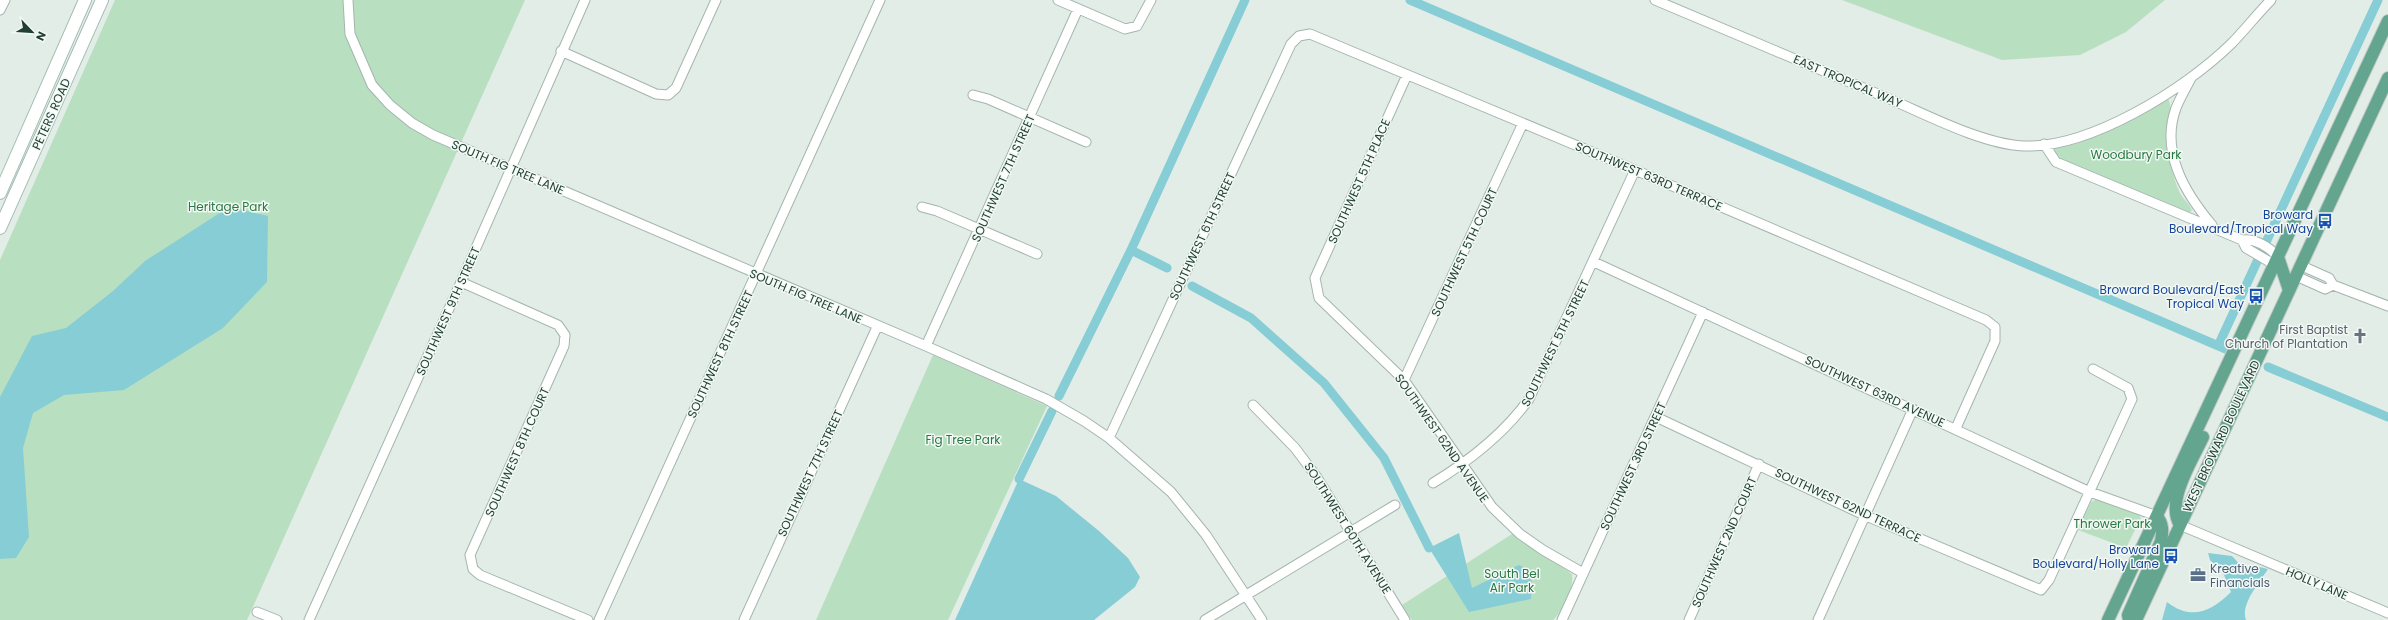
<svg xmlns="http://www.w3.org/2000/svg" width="2388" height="620" font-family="Poppins,sans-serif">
<rect width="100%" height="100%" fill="#e2ede7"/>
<path fill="#b9dfc1" d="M 115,0 L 525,0 L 247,620 L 0,620 L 0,260 Z
M 1842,0 L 2165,0 L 2126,32 L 2080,55 L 2002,60 Z
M 2168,99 C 2174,106 2168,139 2169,152 C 2170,165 2174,179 2179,191 C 2182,199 2190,203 2192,211 L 2189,212 L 2062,159 L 2050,147 L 2103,133 Z
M 933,355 L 1047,406 L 948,620 L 816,620 Z
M 2097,499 L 2136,511 L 2141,518 L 2126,548 L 2078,530 L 2091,502 Z
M 1512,534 L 1516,534 L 1572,574 C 1574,589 1564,610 1553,620 L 1412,620 L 1402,605 Z"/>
<path fill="#87cdd5" d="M 229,207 L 268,216 L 267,282 L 223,328 L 124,390 L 64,395 L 33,413 L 23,448 L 29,537 L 16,558 L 0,559 L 0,397 L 32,336 L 66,328 L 113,291 L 145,261 Z
M 1019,479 L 1056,496 L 1099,531 L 1128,558 L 1140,577 L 1135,587 L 1094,620 L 955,620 Z
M 1459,533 L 1472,588 L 1519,565 L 1532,571 L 1531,599 L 1469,612 L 1429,548 Z
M 2208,553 L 2232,556 L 2244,569 L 2255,566 L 2268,569 C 2260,582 2240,604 2246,620 L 2162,620 L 2167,602 C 2190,620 2210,613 2231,592 L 2224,575 L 2210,560 Z"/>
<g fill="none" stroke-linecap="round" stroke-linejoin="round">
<path stroke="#87cdd5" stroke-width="9" d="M 1410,0 L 2228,350
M 1131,250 L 1167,268
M 1192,286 L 1251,318 L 1324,383 L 1384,458 L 1429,548
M 2218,346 L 2378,0
M 2268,367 L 2388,417
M 1059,396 L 1131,250 L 1245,0
M 1019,479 L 1052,411"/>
<defs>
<path id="minor" d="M 348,0 L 350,34 L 372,85 L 390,105 L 412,123 L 433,135 L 926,346 L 1046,399 L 1084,421 L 1109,438 L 1171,492 L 1206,535 L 1262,620
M 1058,0 L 1125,29 L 1137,26 L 1151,0
M 1655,0 C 1734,33 1813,67 1892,100 C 1929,116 1983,144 2023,146 C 2089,149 2185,89 2231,44 C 2245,30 2257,14 2271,0
M 0,10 L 5,0
M 561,51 L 656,94 L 668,95 L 676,88 L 716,0
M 1407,75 L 1315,278 L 1319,298 L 1404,380 L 1492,507 L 1520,534 L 1543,550 L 1583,573
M 2191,78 C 2186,88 2180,98 2176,108 C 2160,152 2185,193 2212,225
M 973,95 L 988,99 L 1086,142
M 2044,144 L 2056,162 L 2242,240 C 2255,238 2269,247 2278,257
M 922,207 L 937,211 L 1037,254
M 2242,240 L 2246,248 L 2275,265
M 1594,262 L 2090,492 L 2157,516
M 2300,265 L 2329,278 L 2333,285 L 2388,306
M 2296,276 L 2325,289 L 2333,285
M 461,282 L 558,325 L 565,335 L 564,346 L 470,555 L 473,569 L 480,575 L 588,620
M 926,346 L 1078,9
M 1404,380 L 1523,123
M 1253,405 L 1295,448 L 1316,476 L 1405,620
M 1656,417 L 1864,515 L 2041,590 L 2049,580 L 2132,399 L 2128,388 L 2093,369
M 1109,438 L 1291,44 L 1299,36 L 1310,34 L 1635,170 L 1986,320 L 1995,327 L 1995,341 L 1956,428
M 1433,483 C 1469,461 1504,434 1529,399 L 1635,170
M 2180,525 L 2388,613
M 257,612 L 277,620
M 309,620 L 461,282 L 585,0
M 599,620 L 880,0
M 744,620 L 877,327
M 1205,620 L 1395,505
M 1562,620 L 1703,312
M 1689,620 L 1759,464
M 1818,620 L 1913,409"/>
<path id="secondary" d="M 0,193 L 85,0
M 0,228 L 102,0"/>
<path id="primary" d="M 2278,257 L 2289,290
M 2180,525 C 2165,502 2193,459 2203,437
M 2108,620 L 2388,21
M 2129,620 L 2128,615 L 2161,541 C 2163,531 2163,524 2157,516
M 2136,620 L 2388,78"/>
</defs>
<use href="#minor" stroke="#a4b5ae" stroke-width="11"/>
<use href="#secondary" stroke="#a2bcb1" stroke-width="14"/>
<use href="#primary" stroke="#c1c9c6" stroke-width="14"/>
<use href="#minor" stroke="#fff" stroke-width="9"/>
<use href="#secondary" stroke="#fff" stroke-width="12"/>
<use href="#primary" stroke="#64a590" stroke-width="12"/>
</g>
<defs>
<symbol id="bus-bare" viewBox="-9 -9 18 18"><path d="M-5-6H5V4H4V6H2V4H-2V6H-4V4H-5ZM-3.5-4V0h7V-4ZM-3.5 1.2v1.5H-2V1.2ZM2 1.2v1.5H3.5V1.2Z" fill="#1a4fb4" stroke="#f2f9f5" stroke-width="2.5" paint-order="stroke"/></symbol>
<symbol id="church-bare" viewBox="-9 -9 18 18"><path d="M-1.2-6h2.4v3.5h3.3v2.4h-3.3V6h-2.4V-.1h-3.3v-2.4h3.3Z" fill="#6b7280" stroke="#f2f9f5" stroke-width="2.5" paint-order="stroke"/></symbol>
<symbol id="office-bare" viewBox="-9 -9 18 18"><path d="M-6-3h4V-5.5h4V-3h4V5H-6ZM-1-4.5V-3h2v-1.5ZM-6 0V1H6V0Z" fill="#5c6f8a" stroke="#f2f9f5" stroke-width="2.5" paint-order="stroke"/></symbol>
</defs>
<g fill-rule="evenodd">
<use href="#bus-bare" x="2314" y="210" width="22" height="22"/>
<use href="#bus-bare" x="2245" y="285" width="22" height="22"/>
<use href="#church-bare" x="2349" y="325" width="22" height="22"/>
<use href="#bus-bare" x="2160" y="545" width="22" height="22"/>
<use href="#office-bare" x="2187" y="564" width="22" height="22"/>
</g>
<g text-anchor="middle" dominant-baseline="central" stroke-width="3" stroke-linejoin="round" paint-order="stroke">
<g font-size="12" fill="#213f35" stroke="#f2f9f5">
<text transform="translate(1848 81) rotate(23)">EAST TROPICAL WAY</text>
<text transform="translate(51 114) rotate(-66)">PETERS ROAD</text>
<text transform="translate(508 167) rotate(23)">SOUTH FIG TREE LANE</text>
<text transform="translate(1649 176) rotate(23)">SOUTHWEST 63RD TERRACE</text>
<text transform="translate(1003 178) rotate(-66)">SOUTHWEST 7TH STREET</text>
<text transform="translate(1359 181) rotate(-66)">SOUTHWEST 5TH PLACE</text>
<text transform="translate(1202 236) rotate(-65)">SOUTHWEST 6TH STREET</text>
<text transform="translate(1464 252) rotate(-65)">SOUTHWEST 5TH COURT</text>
<text transform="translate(806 296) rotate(23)">SOUTH FIG TREE LANE</text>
<text transform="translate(448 311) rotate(-66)">SOUTHWEST 9TH STREET</text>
<text transform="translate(1555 343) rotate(-64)">SOUTHWEST 5TH STREET</text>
<text transform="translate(720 354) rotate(-65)">SOUTHWEST 8TH STREET</text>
<text transform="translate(1875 391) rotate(25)">SOUTHWEST 63RD AVENUE</text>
<text transform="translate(2221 436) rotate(-65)">WEST BROWARD BOULEVARD</text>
<text transform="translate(1442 438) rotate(55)">SOUTHWEST 62ND AVENUE</text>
<text transform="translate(517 452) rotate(-66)">SOUTHWEST 8TH COURT</text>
<text transform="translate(1633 466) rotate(-65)">SOUTHWEST 3RD STREET</text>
<text transform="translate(810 473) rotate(-65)">SOUTHWEST 7TH STREET</text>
<text transform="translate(1848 505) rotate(25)">SOUTHWEST 62ND TERRACE</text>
<text transform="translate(1348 528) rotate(58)">SOUTHWEST 60TH AVENUE</text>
<text transform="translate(1724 542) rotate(-66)">SOUTHWEST 2ND COURT</text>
<text transform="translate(2317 583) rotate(23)">HOLLY LANE</text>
</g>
<g font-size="12" fill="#297842" stroke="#f2f9f5">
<text x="2136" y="154">Woodbury Park</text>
<text x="228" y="206">Heritage Park</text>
<text x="963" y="439">Fig Tree Park</text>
<text x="2112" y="523">Thrower Park</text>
<text x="1512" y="573">South Bel<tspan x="1512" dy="14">Air Park</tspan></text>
</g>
<g font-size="12" fill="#164399" stroke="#f2f9f5" text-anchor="end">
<text x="2313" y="214">Broward<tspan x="2313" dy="14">Boulevard/Tropical Way</tspan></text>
<text x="2244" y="289">Broward Boulevard/East<tspan x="2244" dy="14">Tropical Way</tspan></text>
<text x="2159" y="549">Broward<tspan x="2159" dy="14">Boulevard/Holly Lane</tspan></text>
</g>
<g font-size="12" fill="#5b616d" stroke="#f2f9f5" text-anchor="end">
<text x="2348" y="329">First Baptist<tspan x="2348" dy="14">Church of Plantation</tspan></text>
</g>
<g font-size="12" fill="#4e5e75" stroke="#f2f9f5" text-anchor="start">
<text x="2210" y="568">Kreative<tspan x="2210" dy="14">Financials</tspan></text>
</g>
</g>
<g transform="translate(32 32) rotate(115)" stroke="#f2f9f5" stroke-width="3" paint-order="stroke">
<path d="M0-3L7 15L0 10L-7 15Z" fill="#213f35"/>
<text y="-6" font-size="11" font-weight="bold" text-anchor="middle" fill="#213f35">N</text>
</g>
</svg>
